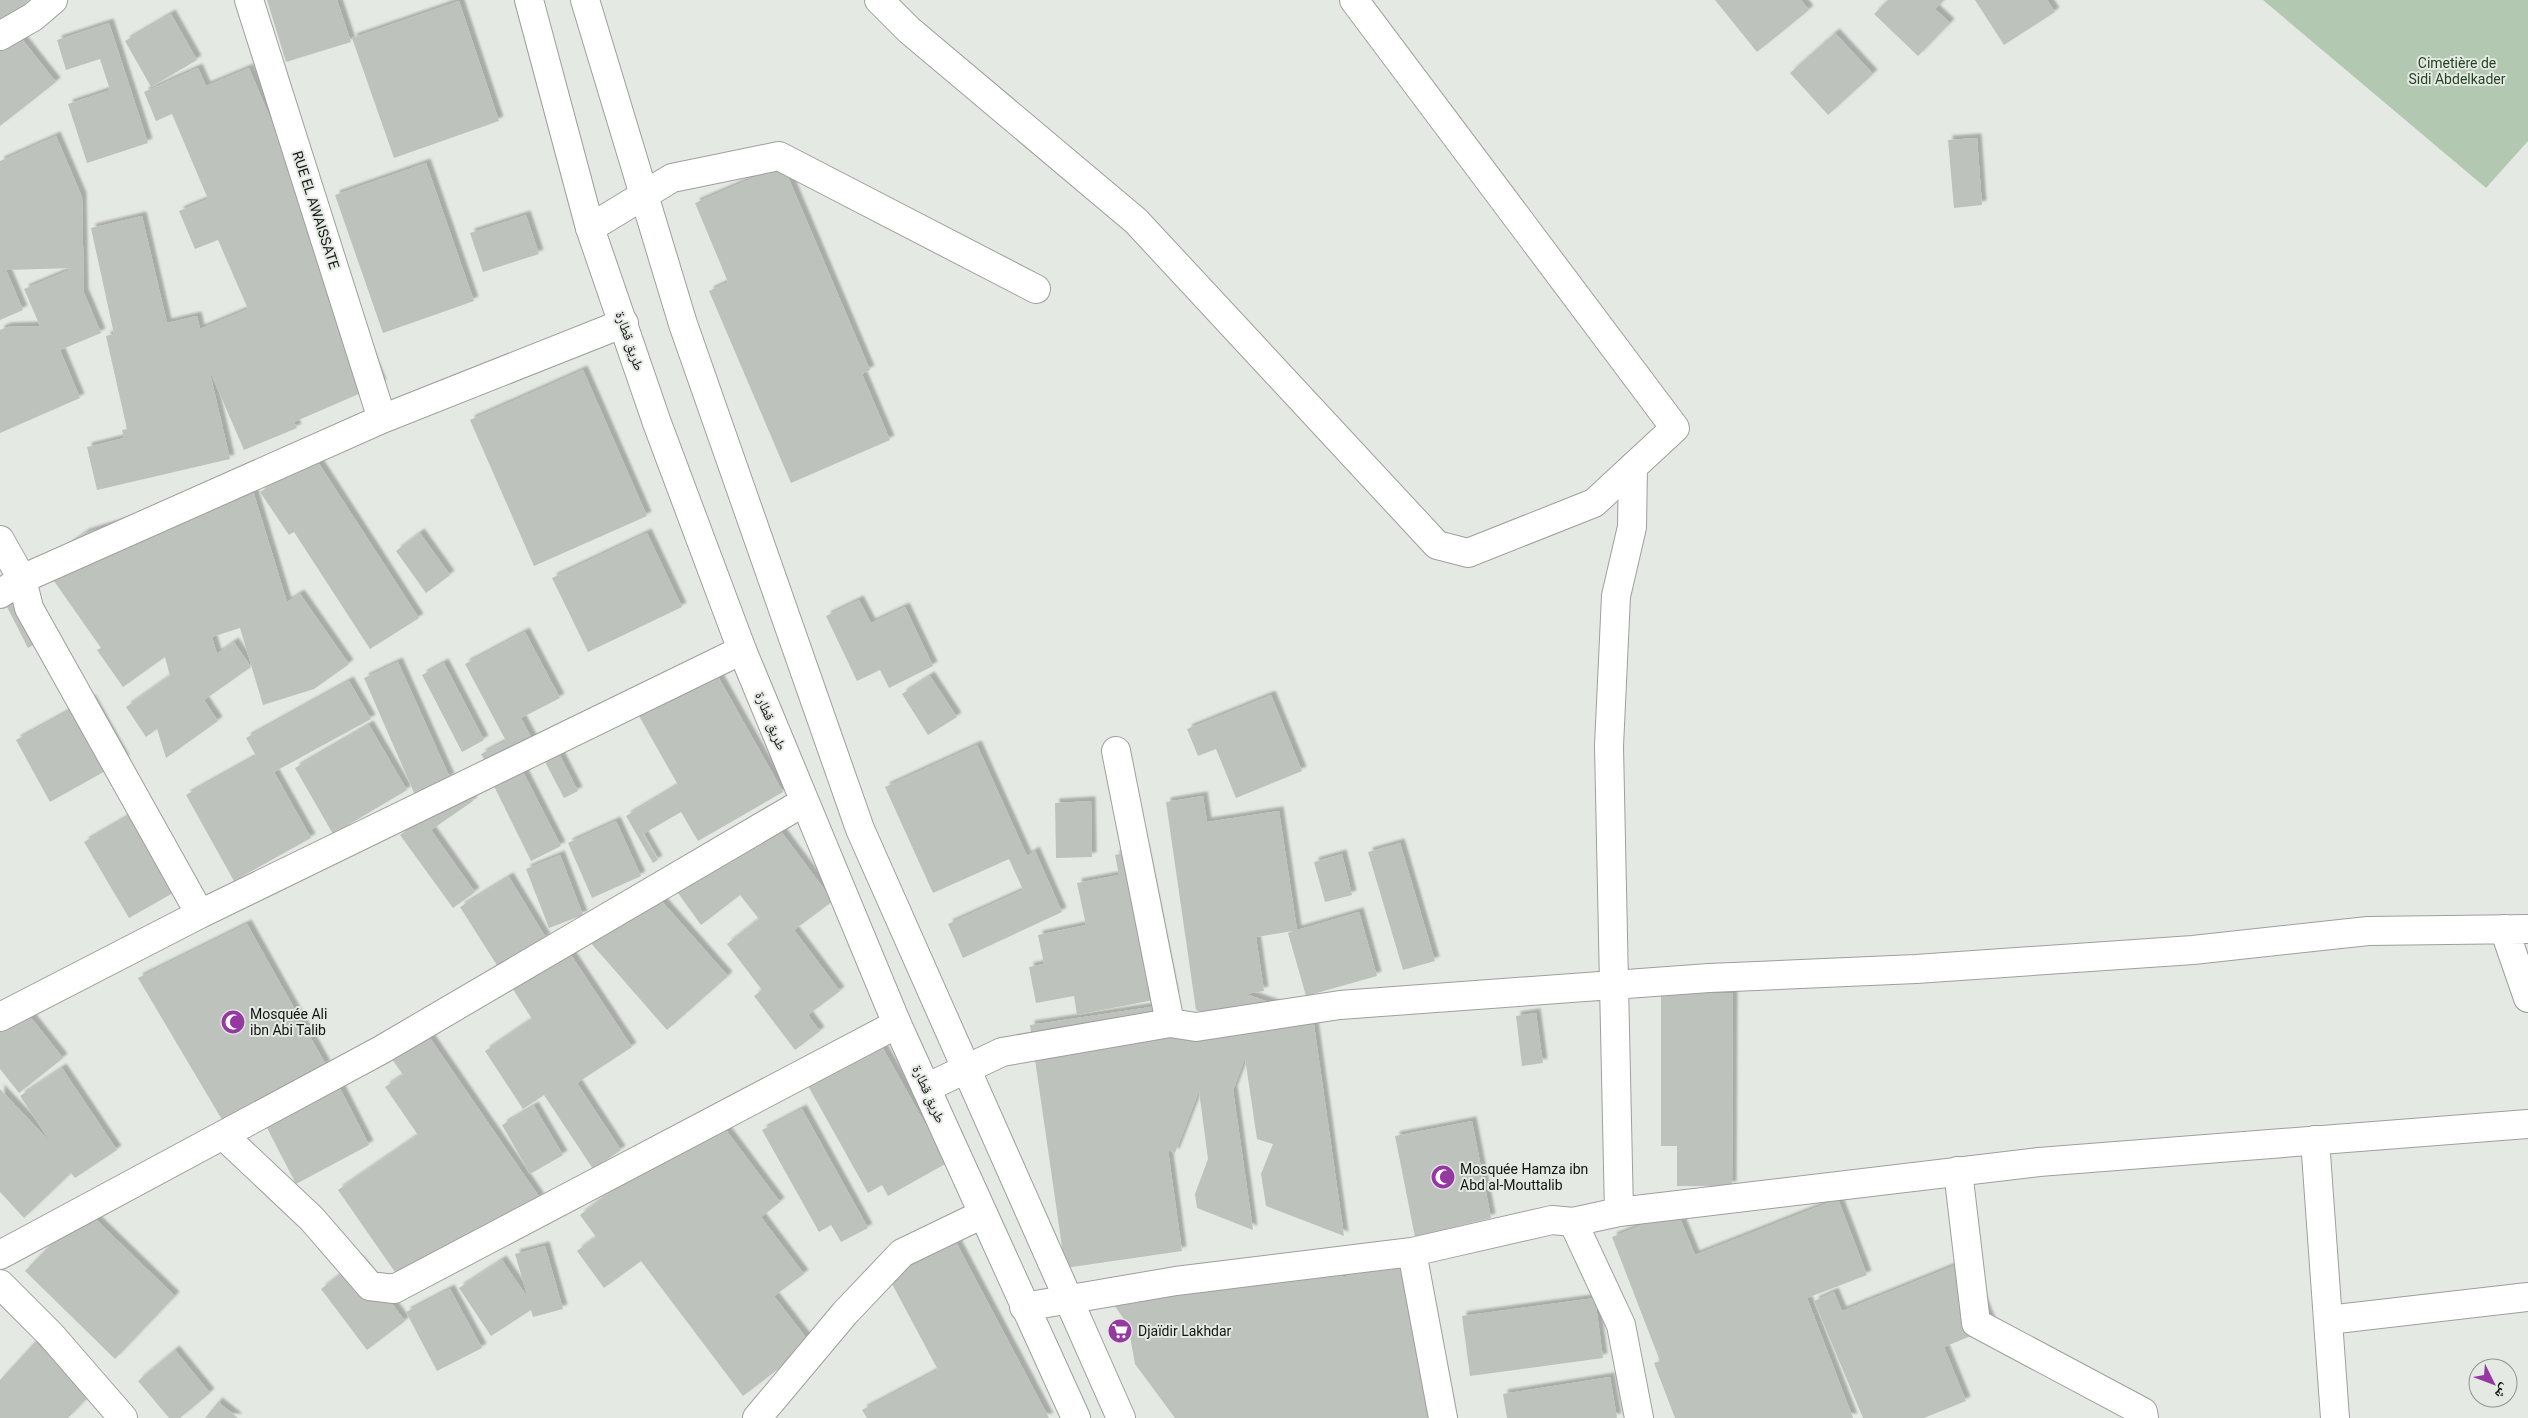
<svg xmlns="http://www.w3.org/2000/svg" width="2528" height="1418" font-family="Roboto,'Noto Naskh Arabic',sans-serif">
<defs>
<filter id="shadow"><feDropShadow dx="4.5" dy="-4.5" stdDeviation="1" flood-color="#0004"/></filter>
</defs>
<rect width="100%" height="100%" fill="#e5e9e4"/>
<path fill="#b3c8b1" d="M 2263,0 L 2528,0 L 2528,141 L 2486,188 Z"/>
<path fill="#bec2bd" filter="url(#shadow)" d="M 0,0 L 29,0 L 0,28 Z
M 267,0 L 337,0 L 351,42 L 286,62 Z
M 1715,0 L 1801,0 L 1809,10 L 1757,52 Z
M 1888,0 L 1944,0 L 1935,9 L 1950,23 L 1918,56 L 1874,14 Z
M 1975,0 L 2047,0 L 2055,12 L 2004,45 Z
M 459,1 L 499,121 L 394,158 L 352,38 Z
M 171,14 L 197,60 L 151,87 L 125,41 Z
M 109,23 L 148,143 L 87,163 L 68,104 L 110,90 L 100,59 L 66,70 L 57,40 Z
M 1835,33 L 1873,74 L 1828,115 L 1790,73 Z
M 18,34 L 56,82 L 0,126 L 0,47 Z
M 198,68 L 206,86 L 249,68 L 382,384 L 294,422 L 297,428 L 244,450 L 209,369 L 230,459 L 97,490 L 87,447 L 124,438 L 122,430 L 127,429 L 106,336 L 114,334 L 91,228 L 142,216 L 167,323 L 197,316 L 200,329 L 248,309 L 218,240 L 195,249 L 179,211 L 208,199 L 172,114 L 156,121 L 144,92 Z
M 56,136 L 82,197 L 84,293 L 101,333 L 60,350 L 80,398 L 0,433 L 0,330 L 7,327 L 40,326 L 24,289 L 74,268 L 6,270 L 23,310 L 0,320 L 0,161 Z
M 1977,138 L 1982,205 L 1954,208 L 1948,140 Z
M 426,163 L 474,301 L 383,333 L 335,195 Z
M 783,165 L 870,370 L 862,374 L 890,440 L 791,483 L 709,291 L 728,282 L 695,203 Z
M 526,215 L 539,254 L 483,272 L 470,233 Z
M 583,370 L 647,516 L 534,566 L 470,420 Z
M 314,456 L 419,618 L 370,649 L 294,532 L 289,535 L 260,492 Z
M 245,480 L 254,494 L 287,602 L 300,594 L 349,664 L 314,689 L 263,705 L 240,628 L 212,637 L 217,654 L 234,642 L 251,667 L 204,700 L 218,721 L 166,758 L 157,729 L 146,737 L 126,707 L 170,676 L 165,657 L 123,687 L 97,650 L 101,648 L 42,564 L 85,533 L 232,488 Z
M 420,533 L 450,575 L 426,593 L 396,551 Z
M 647,533 L 682,607 L 588,652 L 552,578 Z
M 28,594 L 50,636 L 28,648 L 6,605 Z
M 859,600 L 871,623 L 905,607 L 933,666 L 889,688 L 880,670 L 857,681 L 826,616 Z
M 525,632 L 560,698 L 521,718 L 535,744 L 550,736 L 578,791 L 564,798 L 542,756 L 496,781 L 481,754 L 506,741 L 465,664 Z
M 398,662 L 450,778 L 415,795 L 364,678 Z
M 444,663 L 484,740 L 462,752 L 422,675 Z
M 716,673 L 783,792 L 698,841 L 681,812 L 643,834 L 658,860 L 653,863 L 626,816 L 678,785 L 635,709 Z
M 930,676 L 957,717 L 928,735 L 902,694 Z
M 349,681 L 371,719 L 274,772 L 311,838 L 234,881 L 186,795 L 256,756 L 246,738 Z
M 1271,695 L 1302,771 L 1236,798 L 1216,749 L 1198,756 L 1187,729 Z
M 91,699 L 125,760 L 50,802 L 16,740 Z
M 369,725 L 407,790 L 333,834 L 295,768 Z
M 977,745 L 1027,856 L 1035,851 L 1062,912 L 963,958 L 948,924 L 1023,890 L 1009,859 L 933,893 L 885,787 Z
M 522,770 L 561,846 L 531,861 L 493,784 Z
M 464,788 L 473,801 L 431,830 L 475,892 L 453,908 L 400,835 Z
M 1203,796 L 1207,822 L 1279,811 L 1297,930 L 1359,912 L 1377,976 L 1306,996 L 1288,933 L 1293,931 L 1256,937 L 1264,991 L 1246,994 L 1313,1018 L 1344,1236 L 1266,1206 L 1261,1174 L 1273,1144 L 1257,1139 L 1245,1058 L 1233,1090 L 1253,1230 L 1197,1208 L 1195,1194 L 1208,1159 L 1199,1091 L 1175,1153 L 1168,1150 L 1182,1251 L 1065,1268 L 1030,1025 L 1164,1005 L 1156,1027 L 1195,1042 L 1207,1014 L 1196,1010 L 1166,802 Z
M 1091,801 L 1092,857 L 1056,858 L 1055,803 Z
M 765,810 L 833,901 L 794,930 L 840,991 L 808,1015 L 820,1031 L 795,1050 L 754,996 L 762,990 L 727,944 L 759,919 L 740,895 L 701,925 L 670,882 Z
M 136,812 L 180,889 L 129,918 L 84,842 Z
M 616,821 L 641,876 L 592,898 L 568,843 Z
M 1400,843 L 1435,961 L 1403,970 L 1368,852 Z
M 1144,849 L 1174,996 L 1077,1015 L 1074,996 L 1036,1003 L 1029,967 L 1044,964 L 1038,935 L 1086,925 L 1077,883 L 1119,875 L 1115,855 Z
M 1342,854 L 1352,895 L 1325,902 L 1314,862 Z
M 560,855 L 583,915 L 549,928 L 526,869 Z
M 509,877 L 546,938 L 498,967 L 460,907 Z
M 651,889 L 728,976 L 667,1030 L 590,942 Z
M 247,924 L 326,1065 L 224,1123 L 138,978 Z
M 563,943 L 632,1047 L 577,1083 L 621,1150 L 593,1169 L 544,1095 L 523,1109 L 485,1051 L 532,1019 L 507,980 Z
M 1661,993 L 1733,993 L 1732,1186 L 1677,1186 L 1677,1146 L 1661,1146 Z
M 21,1005 L 63,1058 L 19,1093 L 0,1069 L 0,1021 Z
M 1536,1013 L 1543,1063 L 1522,1066 L 1516,1016 Z
M 421,1025 L 540,1198 L 404,1285 L 338,1190 L 418,1135 L 385,1087 L 403,1075 L 385,1049 Z
M 871,1027 L 947,1163 L 888,1196 L 882,1185 L 868,1193 L 798,1068 Z
M 62,1068 L 117,1150 L 75,1178 L 71,1173 L 24,1218 L 0,1192 L 0,1089 L 52,1144 L 20,1096 Z
M 339,1086 L 369,1145 L 296,1184 L 265,1124 Z
M 534,1106 L 563,1155 L 530,1174 L 502,1125 Z
M 802,1109 L 868,1228 L 841,1242 L 831,1225 L 819,1232 L 762,1130 Z
M 714,1114 L 780,1202 L 761,1217 L 804,1274 L 774,1296 L 811,1344 L 743,1396 L 641,1261 L 604,1288 L 577,1251 L 596,1237 L 580,1215 Z
M 1472,1121 L 1491,1218 L 1415,1237 L 1395,1136 Z
M 1838,1199 L 1867,1275 L 1807,1298 L 1853,1418 L 1675,1418 L 1654,1363 L 1660,1361 L 1612,1237 L 1677,1211 L 1695,1255 Z
M 85,1209 L 175,1296 L 115,1359 L 25,1271 Z
M 949,1229 L 1049,1418 L 867,1418 L 862,1410 L 938,1370 L 882,1265 Z
M 545,1246 L 563,1309 L 533,1317 L 531,1310 L 491,1336 L 459,1288 L 502,1260 L 528,1298 L 515,1254 Z
M 1401,1250 L 1450,1418 L 1175,1418 L 1135,1364 L 1128,1325 L 1112,1302 L 1330,1260 L 1344,1278 L 1374,1255 Z
M 359,1260 L 405,1321 L 367,1350 L 321,1289 Z
M 1966,1261 L 1993,1327 L 1944,1347 L 1966,1401 L 1924,1418 L 1863,1418 L 1814,1301 L 1834,1292 L 1842,1311 Z
M 450,1289 L 482,1348 L 437,1371 L 406,1312 Z
M 1595,1298 L 1603,1358 L 1470,1376 L 1462,1316 Z
M 35,1342 L 91,1394 L 68,1418 L 0,1418 L 0,1380 Z
M 175,1350 L 210,1393 L 180,1418 L 169,1418 L 138,1381 Z
M 1610,1377 L 1617,1418 L 1507,1418 L 1503,1394 Z
M 218,1402 L 238,1418 L 205,1418 Z"/>
<g fill="none" stroke-linecap="round" stroke-linejoin="round">
<defs>
<path id="pedestrian" d="M 1116,751 L 1170,1023
M 1614,984 L 1609,746 L 1616,596 L 1632,527 L 1633,467
M 2315,1140 L 2335,1418
M 1958,1171 L 1976,1323 L 2143,1412 L 2144,1418
M 2328,1320 L 2528,1297"/>
<path id="minor" d="M 249,0 L 382,419
M 879,0 L 909,30 L 1136,221 L 1437,545 L 1468,553 L 1594,503 L 1675,428 L 1354,0
M 0,36 L 33,17 L 53,0
M 590,228 L 672,178 L 779,156 L 1036,289
M 0,540 L 22,579 L 382,419 L 624,323
M 0,594 L 22,579 L 29,608 L 200,914 L 742,650
M 2504,929 L 2528,998
M 1614,984 L 1619,1212
M 0,1017 L 200,914
M 926,1088 L 1002,1052 L 1170,1023 L 1196,1027 L 1340,1005 L 1709,978 L 1916,969 L 2193,950 L 2368,931 L 2528,929
M 223,1135 L 312,1219 L 370,1286 L 394,1289 L 897,1024
M 1573,1222 L 1621,1325 L 1639,1418
M 1412,1252 L 1443,1418
M 0,1255 L 381,1050 L 804,802
M 0,1284 L 51,1335 L 123,1418
M 1024,1307 L 1176,1281 L 1412,1252 L 1552,1220 L 1573,1222 L 1619,1212 L 2039,1162 L 2528,1124
M 757,1418 L 845,1313 L 902,1253 L 983,1214"/>
<path id="secondary" d="M 529,0 L 590,228 L 657,423 L 742,650 L 897,1024 L 1076,1418
M 585,0 L 683,324 L 860,829 L 1121,1418"/>
</defs>
<use href="#pedestrian" stroke="#9ca09b" stroke-width="30"/>
<use href="#minor" stroke="#9ca09b" stroke-width="30"/>
<use href="#secondary" stroke="#9ca09b" stroke-width="30"/>
<use href="#pedestrian" stroke="#fff" stroke-width="28"/>
<use href="#minor" stroke="#fff" stroke-width="28"/>
<use href="#secondary" stroke="#fff" stroke-width="28"/>
</g>
<defs>
<symbol id="mosque-disc" viewBox="-11 -11 22 22"><circle r="9.5" fill="#9638a1" stroke="#e5e9e4"/><path d="M3.5-4.9A6 6 0 1 0 3.5 4.9A5 5 0 1 1 3.5-4.9Z" fill="#fff"/></symbol>
<symbol id="supermarket-disc" viewBox="-11 -11 22 22"><circle r="9.5" fill="#9638a1" stroke="#e5e9e4"/><path d="M-6-5.5h2.5l.6 2H6L4.5 2H-2.5L-4.4-4H-6ZM-1.5 3.2a1.3 1.3 0 1 0 .1 0ZM3 3.2a1.3 1.3 0 1 0 .1 0Z" fill="#fff"/></symbol>
</defs>
<g fill-rule="evenodd">
<use href="#mosque-disc" x="219" y="1008" width="28" height="28"/>
<use href="#mosque-disc" x="1429" y="1163" width="28" height="28"/>
<use href="#supermarket-disc" x="1106" y="1317" width="28" height="28"/>
</g>
<g text-anchor="middle" dominant-baseline="central" stroke-width="4" stroke-linejoin="round" paint-order="stroke">
<g font-size="14" fill="#224521" stroke="#e5e9e4">
<text x="2457" y="63">Cimetière de<tspan x="2457" dy="16">Sidi Abdelkader</tspan></text>
</g>
<g font-size="14" fill="#121412" stroke="#e5e9e4">
<text transform="translate(316 210) rotate(72)">RUE EL AWAISSATE</text>
<text transform="translate(630 341) rotate(71)">طريق قطارة</text>
<text transform="translate(771 721) rotate(68)">طريق قطارة</text>
<text transform="translate(929 1094) rotate(66)">طريق قطارة</text>
</g>
<g font-size="14" fill="#121412" stroke="#e5e9e4" text-anchor="start">
<text x="250" y="1014">Mosquée Ali<tspan x="250" dy="16">ibn Abi Talib</tspan></text>
<text x="1460" y="1169">Mosquée Hamza ibn<tspan x="1460" dy="16">Abd al-Mouttalib</tspan></text>
<text x="1138" y="1331">Djaïdir Lakhdar</text>
</g>
</g>
<g transform="translate(2493 1383) rotate(132)"><circle r="24" fill="#e5e9e4" stroke="#919490"/>
<path d="M0-4L9 19L0 12L-9 19Z" fill="#9638a1"/>
<text y="-8" font-size="14" font-weight="bold" text-anchor="middle" fill="#121412">ش</text>
</g>
</svg>
